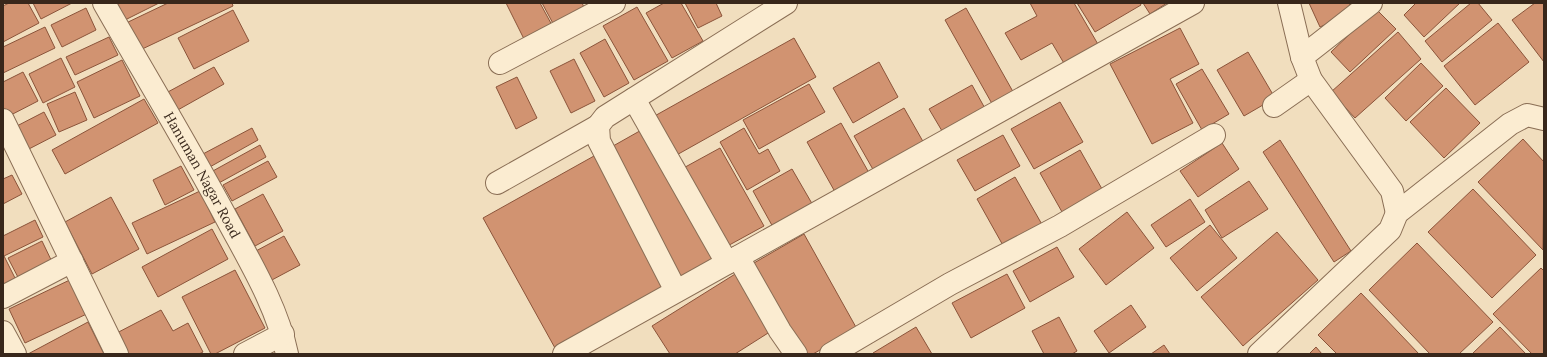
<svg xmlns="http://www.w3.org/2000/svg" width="1547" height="357" font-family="Lora,serif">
<rect width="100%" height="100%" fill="#f1debe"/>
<path fill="#d19371" stroke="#8b543a" d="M 9,3 L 28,3 L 39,23 L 3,42 L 3,6 Z
M 33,3 L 72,3 L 41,19 Z
M 110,3 L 159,3 L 119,23 Z
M 168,3 L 232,3 L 233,6 L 138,51 L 124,24 Z
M 506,3 L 540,3 L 553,27 L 525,41 Z
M 542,3 L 582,3 L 587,13 L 556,29 Z
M 664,3 L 681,3 L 703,41 L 672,58 L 646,13 Z
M 685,3 L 716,3 L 722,16 L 698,28 Z
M 1030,3 L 1074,3 L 1099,46 L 1065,65 L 1052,43 L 1021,60 L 1005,33 L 1037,16 Z
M 1077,3 L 1140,3 L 1141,5 L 1095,32 Z
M 1143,3 L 1167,3 L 1150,14 Z
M 1309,3 L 1349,3 L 1353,12 L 1320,27 Z
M 1416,3 L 1460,3 L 1424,37 L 1404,15 Z
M 1471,3 L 1478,3 L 1492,20 L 1442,62 L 1425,41 Z
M 1535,3 L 1544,3 L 1544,62 L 1512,20 Z
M 637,7 L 668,61 L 634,80 L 603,26 Z
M 86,8 L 96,30 L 62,47 L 51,25 Z
M 966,8 L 1016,97 L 995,109 L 945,20 Z
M 1376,9 L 1396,29 L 1350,72 L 1331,52 Z
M 233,10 L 249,41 L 194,69 L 178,38 Z
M 1498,23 L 1529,62 L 1475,105 L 1444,66 Z
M 45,27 L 55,48 L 3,73 L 3,47 Z
M 1180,28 L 1199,64 L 1170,79 L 1193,123 L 1152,144 L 1110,64 Z
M 1398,32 L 1421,59 L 1355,118 L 1331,92 Z
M 109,37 L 118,55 L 75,75 L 66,57 Z
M 794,38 L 816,77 L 673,157 L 651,118 Z
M 605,39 L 629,83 L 604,97 L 580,53 Z
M 1248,52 L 1275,98 L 1244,116 L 1217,70 Z
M 61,58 L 75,87 L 43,103 L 29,74 Z
M 574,59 L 595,101 L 571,113 L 550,71 Z
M 122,60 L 140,96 L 94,118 L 77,82 Z
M 879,62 L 898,97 L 853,123 L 833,88 Z
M 1421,63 L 1443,86 L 1406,121 L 1385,98 Z
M 214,67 L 224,84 L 176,111 L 166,93 Z
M 1202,69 L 1229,114 L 1202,130 L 1176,84 Z
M 23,72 L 38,101 L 5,118 L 3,114 L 3,82 Z
M 517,77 L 537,118 L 516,129 L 496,87 Z
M 809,84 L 825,112 L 759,149 L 743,120 Z
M 972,85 L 987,112 L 945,136 L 929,109 Z
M 1446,88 L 1480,123 L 1444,158 L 1410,122 Z
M 75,92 L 87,120 L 59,132 L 47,104 Z
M 144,99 L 158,123 L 65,174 L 52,150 Z
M 1060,102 L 1083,142 L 1034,169 L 1011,129 Z
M 904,108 L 925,145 L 875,173 L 854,136 Z
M 44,112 L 56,135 L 25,151 L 13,128 Z
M 841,123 L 873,180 L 839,199 L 807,142 Z
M 252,128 L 258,140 L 208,168 L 201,155 Z
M 645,128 L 716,259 L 676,281 L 606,150 Z
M 744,128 L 759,154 L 768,149 L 780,171 L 747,190 L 720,142 Z
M 1003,135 L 1020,166 L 975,191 L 957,160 Z
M 1523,139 L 1544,162 L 1543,250 L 1478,182 Z
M 1280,140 L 1351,251 L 1334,262 L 1263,152 Z
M 1222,143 L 1239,169 L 1198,197 L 1180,171 Z
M 260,145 L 266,157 L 217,184 L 211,172 Z
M 720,148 L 764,226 L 722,249 L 678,171 Z
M 1080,150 L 1106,196 L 1066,219 L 1040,173 Z
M 594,156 L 667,286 L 555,348 L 483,218 Z
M 268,161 L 277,177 L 232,201 L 223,185 Z
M 181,166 L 194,190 L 165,205 L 153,180 Z
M 792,169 L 814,207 L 774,229 L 753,191 Z
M 12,175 L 22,194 L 3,204 L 3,179 Z
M 1015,177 L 1044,228 L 1005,249 L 977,199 Z
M 1249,181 L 1268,209 L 1222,238 L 1205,210 Z
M 1473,189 L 1536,255 L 1492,298 L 1428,232 Z
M 200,191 L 215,222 L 147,254 L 132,223 Z
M 263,194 L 283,231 L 255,246 L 235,209 Z
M 111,197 L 139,249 L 92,274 L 65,222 Z
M 1190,199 L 1205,222 L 1166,247 L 1151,225 Z
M 1127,212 L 1154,248 L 1106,285 L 1079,249 Z
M 35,220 L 43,237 L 4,256 L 16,280 L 3,287 L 3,236 Z
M 1210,225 L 1237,258 L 1197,291 L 1170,258 Z
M 212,229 L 228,259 L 158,297 L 142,267 Z
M 1277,232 L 1318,280 L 1243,346 L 1201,297 Z
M 804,234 L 857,329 L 813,354 L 805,354 L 754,263 Z
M 284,236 L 300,265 L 270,281 L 254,252 Z
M 42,241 L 54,266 L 21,283 L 8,258 Z
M 1417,243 L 1493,322 L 1459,354 L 1430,354 L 1369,290 Z
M 1057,247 L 1074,277 L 1030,302 L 1013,271 Z
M 1541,268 L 1544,271 L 1544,354 L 1532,354 L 1493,314 Z
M 235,270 L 265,328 L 215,354 L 211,354 L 182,297 Z
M 740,271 L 776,328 L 735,354 L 670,354 L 652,326 Z
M 1007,274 L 1025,308 L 971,338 L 952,303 Z
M 76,277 L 93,311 L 25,343 L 9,309 Z
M 1361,293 L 1419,354 L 1337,354 L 1318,335 Z
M 1131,305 L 1146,327 L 1109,353 L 1094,331 Z
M 161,310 L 173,331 L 188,323 L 203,352 L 199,354 L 120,354 L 111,336 Z
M 1059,317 L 1077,351 L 1072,354 L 1044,354 L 1032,331 Z
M 88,322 L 104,354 L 28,354 Z
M 916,327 L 932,354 L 873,354 L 873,353 Z
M 1500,327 L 1526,354 L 1472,354 Z
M 1164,345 L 1170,354 L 1151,354 Z
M 1316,347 L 1322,354 L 1309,354 Z"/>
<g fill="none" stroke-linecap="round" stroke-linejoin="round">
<defs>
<g id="minor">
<path id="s1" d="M 104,3 C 145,75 188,146 227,219 C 250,262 277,306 287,354"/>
<path d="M 1289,3 L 1302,57 L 1311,80 L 1392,191 L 1397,213"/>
<path d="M 1302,57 L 1371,3"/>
<path d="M 500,63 L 614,3"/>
<path d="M 634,99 L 727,263"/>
<path d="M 1274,106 L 1311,80"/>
<path d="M 3,120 L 117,354"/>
<path d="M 497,183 L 598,126"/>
<path d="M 738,257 L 780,331 L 796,354"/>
<path d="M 676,291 L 599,141 L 598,126 L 605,117 L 786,3"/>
<path d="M 3,297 L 72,261"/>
<path d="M 3,332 L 15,354"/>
<path d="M 245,354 L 283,334"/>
<path d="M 564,354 L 1193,3"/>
<path d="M 831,354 L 950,284 L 1060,226 L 1214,135"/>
<path d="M 1259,354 L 1390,230 L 1397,213 L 1510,124 L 1527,115 L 1544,119"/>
</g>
</defs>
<use href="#minor" stroke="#8a6e55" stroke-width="24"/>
<use href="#minor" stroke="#fbecd1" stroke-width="22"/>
</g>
<g text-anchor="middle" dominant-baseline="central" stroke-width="3" stroke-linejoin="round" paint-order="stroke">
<g font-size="14" fill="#38271b" stroke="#f8e9ce">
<text stroke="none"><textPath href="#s1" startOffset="198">Hanuman Nagar Road</textPath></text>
</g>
</g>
<rect width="1547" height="357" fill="none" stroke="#38271b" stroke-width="8"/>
</svg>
